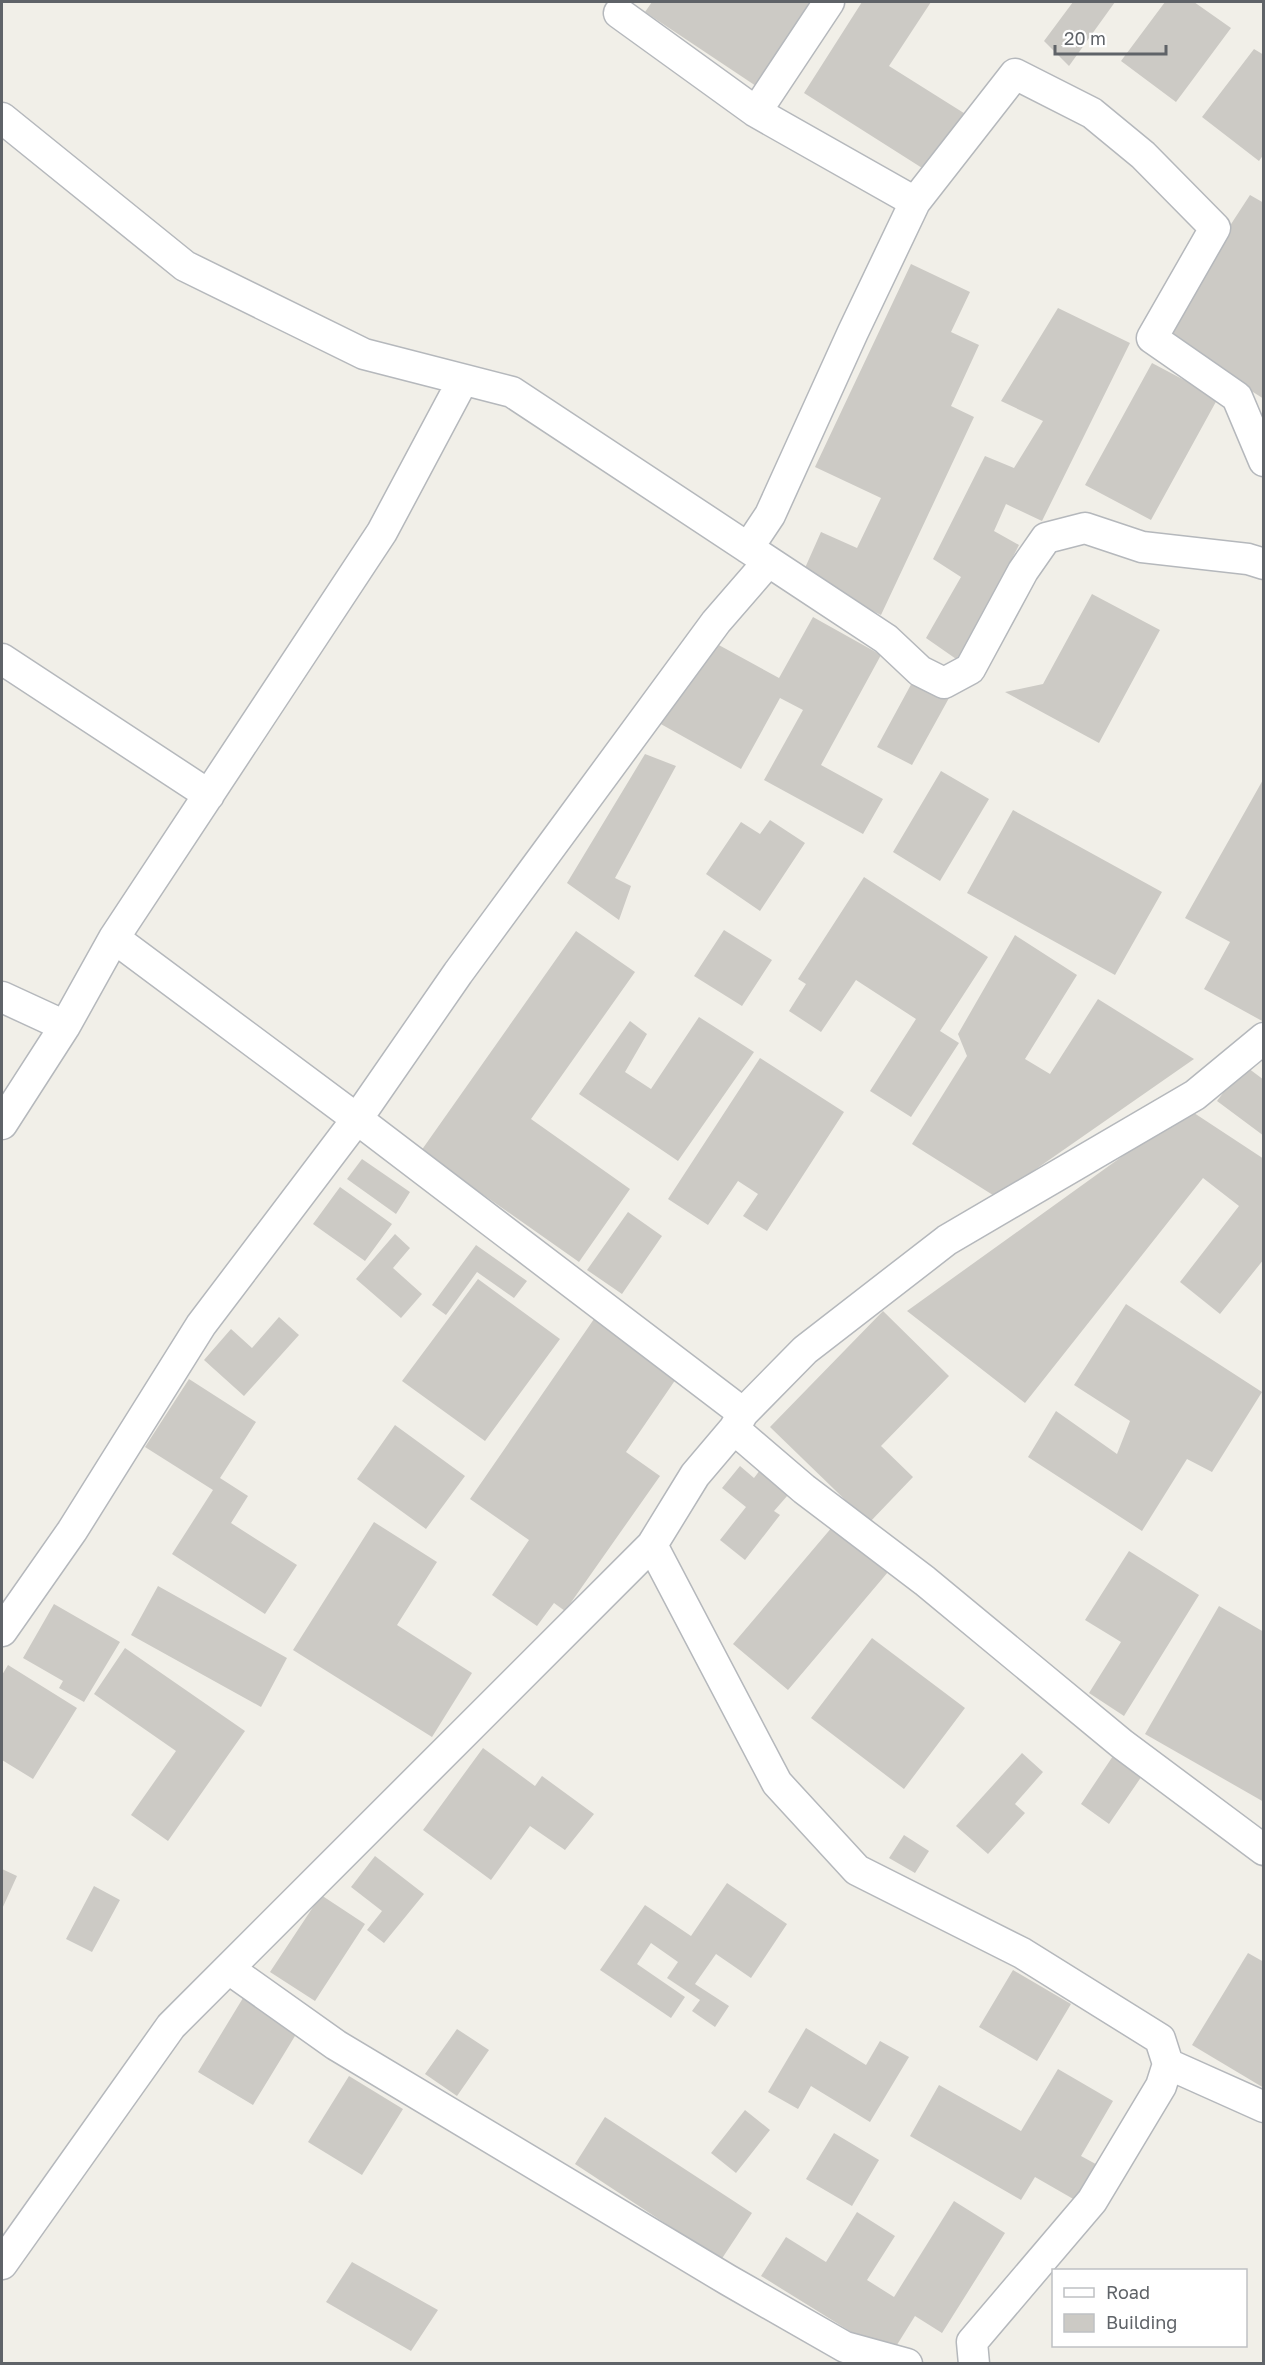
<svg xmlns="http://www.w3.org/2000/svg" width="1265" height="2365" font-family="'Golos Text',sans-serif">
<rect width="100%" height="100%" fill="#f1efe8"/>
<path fill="#cccac5" d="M 652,2 L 817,2 L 759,88 L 645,12 Z
M 862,2 L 931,2 L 889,66 L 967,115 L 930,173 L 804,93 Z
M 1073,2 L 1115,2 L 1069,66 L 1044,41 Z
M 1165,2 L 1194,2 L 1231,28 L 1176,102 L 1121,61 Z
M 1254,49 L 1264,55 L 1264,154 L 1259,161 L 1202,117 Z
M 1250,195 L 1264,203 L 1264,399 L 1160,333 Z
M 911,264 L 970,292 L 951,332 L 979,345 L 951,406 L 974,417 L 881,615 L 801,577 L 821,532 L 857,548 L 881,498 L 815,467 Z
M 1058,308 L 1130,343 L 1042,521 L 1006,504 L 994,531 L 1019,545 L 959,661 L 926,638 L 961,577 L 933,559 L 985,456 L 1014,468 L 1043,421 L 1001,401 Z
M 1152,363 L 1218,398 L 1151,520 L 1085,485 Z
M 1092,594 L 1160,630 L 1099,743 L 1005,692 L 1043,684 Z
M 813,617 L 881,655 L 821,765 L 883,799 L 863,834 L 764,780 L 803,710 L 780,698 L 741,769 L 659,723 L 706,638 L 779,678 Z
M 914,679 L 949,698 L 912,765 L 877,747 Z
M 645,754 L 676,766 L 615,878 L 631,886 L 619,920 L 567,883 Z
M 941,771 L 989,799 L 940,881 L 893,852 Z
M 1264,778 L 1264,1022 L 1204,989 L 1230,942 L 1185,918 Z
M 1013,810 L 1162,892 L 1115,975 L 967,893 Z
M 770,820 L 805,843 L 760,911 L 706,874 L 741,822 L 760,834 Z
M 864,877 L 988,957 L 940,1031 L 959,1043 L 911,1117 L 870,1091 L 916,1019 L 856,980 L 821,1032 L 789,1011 L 806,984 L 798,979 Z
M 724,930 L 772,960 L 742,1006 L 694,976 Z
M 576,931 L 635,972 L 531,1119 L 630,1189 L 579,1262 L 421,1151 Z
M 1015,935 L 1077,975 L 1025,1059 L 1050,1074 L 1098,999 L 1194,1059 L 996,1197 L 912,1144 L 967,1056 L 958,1034 Z
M 699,1017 L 754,1052 L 678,1161 L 579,1094 L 630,1021 L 647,1034 L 625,1072 L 651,1089 Z
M 760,1058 L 844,1112 L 767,1231 L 743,1216 L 758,1194 L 738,1181 L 708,1225 L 668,1199 Z
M 1244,1065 L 1264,1080 L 1264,1136 L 1217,1101 Z
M 1188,1109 L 1264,1159 L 1264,1259 L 1220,1314 L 1180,1282 L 1239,1206 L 1203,1178 L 1025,1403 L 907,1311 Z
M 362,1159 L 410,1192 L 396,1214 L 347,1179 Z
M 340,1187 L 392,1224 L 365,1261 L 313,1224 Z
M 628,1212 L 662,1236 L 622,1294 L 587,1270 Z
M 395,1234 L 410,1248 L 393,1268 L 422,1294 L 401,1318 L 356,1279 Z
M 476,1245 L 527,1281 L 514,1298 L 477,1272 L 446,1315 L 432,1305 Z
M 478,1279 L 560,1339 L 485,1441 L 402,1381 Z
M 1126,1304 L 1262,1392 L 1212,1472 L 1187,1459 L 1142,1531 L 1028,1457 L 1056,1411 L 1117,1454 L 1130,1421 L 1074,1385 Z
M 883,1311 L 949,1376 L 881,1446 L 913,1477 L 869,1523 L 770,1427 Z
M 279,1317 L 299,1335 L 244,1396 L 204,1360 L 231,1329 L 252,1348 Z
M 594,1319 L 678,1376 L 626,1452 L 660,1476 L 565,1611 L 554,1603 L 537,1626 L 492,1595 L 529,1540 L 470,1499 Z
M 189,1379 L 256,1422 L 220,1478 L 248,1496 L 231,1523 L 297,1565 L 265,1614 L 172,1554 L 213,1490 L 145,1447 Z
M 395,1425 L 465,1476 L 426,1529 L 357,1479 Z
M 740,1466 L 754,1478 L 763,1466 L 788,1495 L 774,1511 L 780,1515 L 745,1560 L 720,1540 L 746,1507 L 722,1488 Z
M 374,1522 L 437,1562 L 397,1625 L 472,1673 L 432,1737 L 293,1650 Z
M 833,1526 L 888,1572 L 788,1690 L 733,1644 Z
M 1129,1551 L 1199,1595 L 1124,1716 L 1089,1693 L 1121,1642 L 1085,1620 Z
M 158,1586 L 287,1658 L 261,1707 L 131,1635 Z
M 54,1604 L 120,1642 L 84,1702 L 59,1688 L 63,1681 L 23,1658 Z
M 1219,1606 L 1264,1632 L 1264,1802 L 1145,1734 Z
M 872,1638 L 965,1708 L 904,1789 L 811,1718 Z
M 125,1648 L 245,1731 L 168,1841 L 131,1815 L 176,1751 L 94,1694 Z
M 8,1665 L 77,1708 L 33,1779 L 2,1760 L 2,1675 Z
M 483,1748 L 535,1786 L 542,1776 L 594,1814 L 565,1850 L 530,1826 L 491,1880 L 423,1830 Z
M 1117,1750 L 1146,1770 L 1109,1824 L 1081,1804 Z
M 1022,1753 L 1043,1772 L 1015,1804 L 1025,1813 L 988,1854 L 956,1826 Z
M 904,1835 L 929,1851 L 915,1873 L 889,1858 Z
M 375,1856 L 424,1894 L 384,1943 L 367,1930 L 382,1911 L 351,1887 Z
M 2,1869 L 17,1876 L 2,1909 Z
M 727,1883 L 787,1924 L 751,1978 L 716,1954 L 695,1984 L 729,2006 L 715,2027 L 692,2011 L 700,2000 L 667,1978 L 678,1962 L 651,1943 L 637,1964 L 685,1997 L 671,2018 L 600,1970 L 645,1905 L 691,1936 Z
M 94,1886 L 120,1900 L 92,1952 L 66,1939 Z
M 321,1895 L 365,1924 L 315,2001 L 270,1972 Z
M 1248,1953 L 1264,1962 L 1264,2088 L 1192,2045 Z
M 1013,1970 L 1071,2004 L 1037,2061 L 979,2027 Z
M 243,1998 L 298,2031 L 253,2105 L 198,2072 Z
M 806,2028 L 866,2065 L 880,2041 L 909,2057 L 870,2122 L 811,2086 L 798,2109 L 768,2092 Z
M 457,2029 L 489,2050 L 457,2096 L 425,2074 Z
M 1058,2069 L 1113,2101 L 1081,2156 L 1103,2168 L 1082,2204 L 1035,2177 L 1021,2200 L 910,2136 L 939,2085 L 1021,2131 Z
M 349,2076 L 403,2109 L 362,2175 L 308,2142 Z
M 745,2110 L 770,2130 L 736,2173 L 711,2153 Z
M 605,2117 L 752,2213 L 721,2260 L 575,2164 Z
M 834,2133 L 879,2160 L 852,2206 L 806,2179 Z
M 954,2201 L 1005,2233 L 942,2333 L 915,2316 L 890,2356 L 761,2276 L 786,2237 L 826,2262 L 857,2212 L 895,2236 L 867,2280 L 894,2297 Z
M 352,2262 L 438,2310 L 411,2351 L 326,2302 Z"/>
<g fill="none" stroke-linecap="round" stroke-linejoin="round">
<defs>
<path id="minor" d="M 829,2 L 756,112 L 915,202 L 1015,74 L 1092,113 L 1143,155 L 1215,228 L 1152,338 L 1237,397 L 1264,461
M 619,13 L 756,112
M 2,118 L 185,266 L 364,354 L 512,392 L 886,639 L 920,671 L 944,683 L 970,669 L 1023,571 L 1046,538 L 1085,528 L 1142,547 L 1248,559 L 1264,564
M 748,548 L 770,515 L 853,332 L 915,202
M 2,659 L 209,795
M 114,938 L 357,1119 L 743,1413
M 2,997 L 65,1026
M 2,1124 L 65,1026 L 114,938 L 382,532 L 463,380
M 734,1429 L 804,1489 L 925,1581 L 1122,1744 L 1264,1850
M 652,1545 L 777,1783 L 857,1870 L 1022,1953 L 1160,2039 L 1168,2064 L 1161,2086 L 1092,2201 L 972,2342 L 974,2364
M 2,1631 L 72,1531 L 201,1325 L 357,1119 L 458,973 L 716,622 L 768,562
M 229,1969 L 336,2045 L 728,2280 L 845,2347 L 907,2364
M 1168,2064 L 1264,2107
M 2,2264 L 171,2026 L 652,1545 L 695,1475 L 734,1429 L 743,1413 L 805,1350 L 947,1240 L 1195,1095 L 1264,1038"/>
</defs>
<use href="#minor" stroke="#b5b8bc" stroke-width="33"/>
<use href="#minor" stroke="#fff" stroke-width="30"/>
</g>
<rect width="1265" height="2365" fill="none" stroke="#5f6368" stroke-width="6"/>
<rect x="1052" y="2269" width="195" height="78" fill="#ffffff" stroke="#bfc1c3" stroke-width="1.5"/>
<rect x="1064" y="2288" width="30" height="9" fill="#ffffff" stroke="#bfc1c3" stroke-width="1.5"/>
<text x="1106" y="2299" font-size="18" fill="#5f6368">Road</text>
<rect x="1064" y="2314" width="30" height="18" fill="#cccac5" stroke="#bfc1c3" stroke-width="1.5"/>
<text x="1106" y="2329" font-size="18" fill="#5f6368">Building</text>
<path d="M1055 45v9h111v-9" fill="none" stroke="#5f6368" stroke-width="3"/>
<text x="1064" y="45" font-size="18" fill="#5f6368" stroke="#ffffff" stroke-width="4.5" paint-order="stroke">20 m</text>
</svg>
